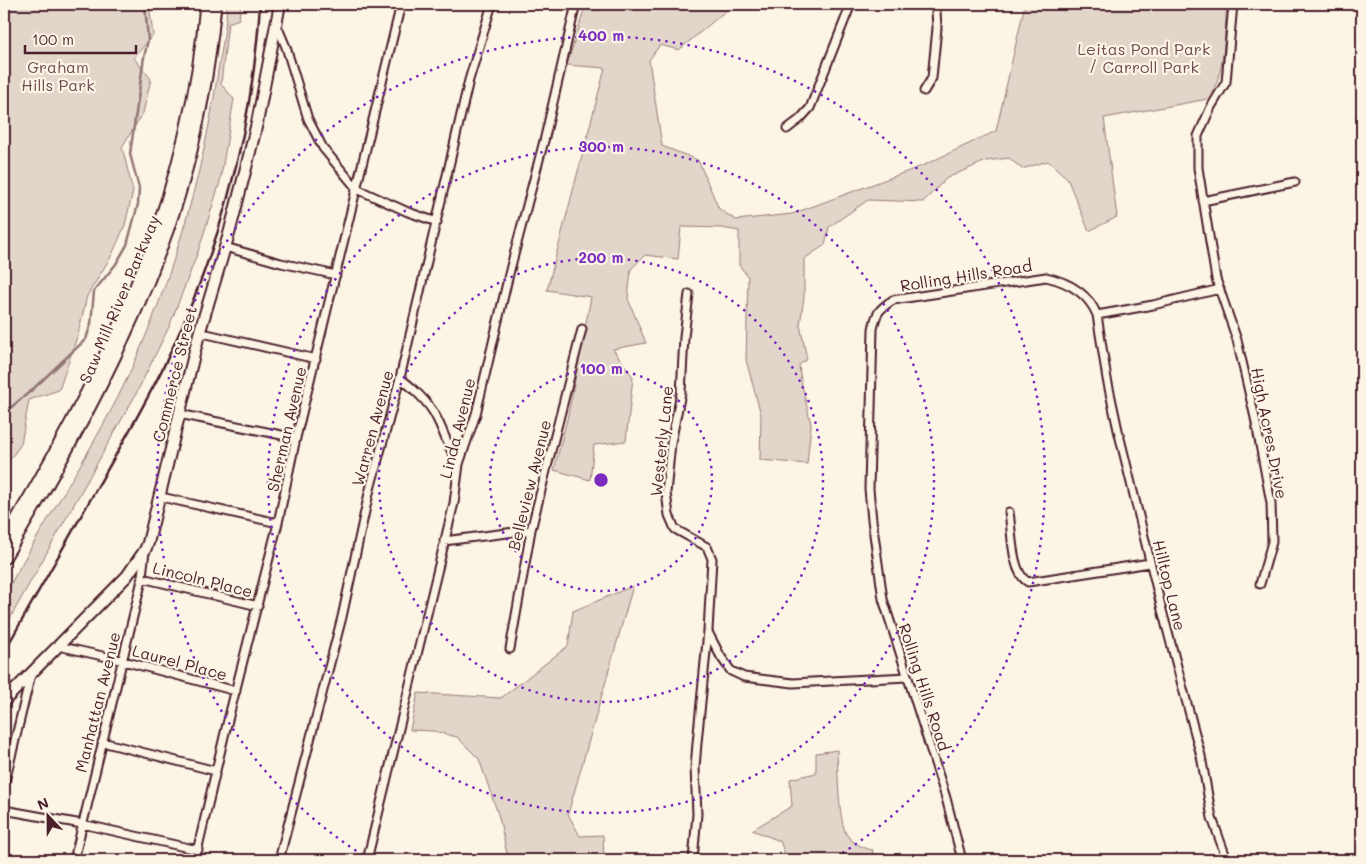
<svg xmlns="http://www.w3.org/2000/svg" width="1366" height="864" font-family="Mali,sans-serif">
<rect width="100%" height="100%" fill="#fcf5e5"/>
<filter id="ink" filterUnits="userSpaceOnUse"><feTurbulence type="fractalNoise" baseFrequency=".02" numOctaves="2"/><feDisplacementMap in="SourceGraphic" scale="10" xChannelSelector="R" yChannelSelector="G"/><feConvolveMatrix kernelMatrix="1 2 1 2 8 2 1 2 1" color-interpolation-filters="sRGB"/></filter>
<g filter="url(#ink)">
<path fill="#e2d5ca" stroke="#967a7a" d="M 4,4 L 149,4 L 153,35 L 134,58 L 151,79 L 143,113 L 122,147 L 133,191 L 125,225 L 112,255 L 87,296 L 78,334 L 59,390 L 29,400 L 21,444 L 4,468 Z
M 227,4 L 241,4 L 239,19 L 228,23 L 221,84 L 234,99 L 220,182 L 198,252 L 169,327 L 136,394 L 4,629 L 4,596 C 39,530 82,467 117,399 C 166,302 203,179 218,71 C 222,49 226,26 227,4 Z
M 619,4 L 734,4 L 679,50 L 660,45 L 649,60 L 662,146 L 698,160 L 719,209 L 736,220 L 792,214 L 922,166 L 996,131 L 1025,4 L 1227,4 C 1224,33 1226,75 1208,99 L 1104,118 L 1117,217 L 1089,231 L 1067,178 L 1048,161 L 1022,169 L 1009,158 L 986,161 L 947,178 L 923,202 L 868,200 L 829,227 L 825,245 L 804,259 L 804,297 L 800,325 L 807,359 L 799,365 L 801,381 L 811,424 L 807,464 L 760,460 L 761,415 L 746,360 L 748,277 L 739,265 L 739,231 L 722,228 L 681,227 L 678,259 L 645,255 L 631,269 L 628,299 L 646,343 L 613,349 L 633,377 L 626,441 L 594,445 L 590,480 L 554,470 L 568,415 L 591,297 L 547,290 L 605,68 L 567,65 L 584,10 L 617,9 Z
M 633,586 L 568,814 L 580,836 L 603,835 L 604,860 L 519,860 L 507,854 L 499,817 L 479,759 L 457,737 L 433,731 L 410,730 L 418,693 L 501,698 L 568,646 L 573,611 Z
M 837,750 C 838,768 838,822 847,835 C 852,843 865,849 873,850 L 872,860 L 787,860 L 780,841 L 752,830 L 792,806 L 790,779 L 816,773 L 816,753 Z"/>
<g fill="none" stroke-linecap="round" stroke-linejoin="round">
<path stroke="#917474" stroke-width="2.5" d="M 4,413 L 32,390 L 86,339 L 91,324 L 94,291 L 116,264 L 127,245 L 138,204 L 139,188 L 130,154 L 144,57 L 148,40 L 145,4"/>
<defs>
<path id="minor" d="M 1233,4 L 1226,82 L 1211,107 L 1198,136 L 1198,168 L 1216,279 L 1237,340 L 1255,418 L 1271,503 L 1272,542 L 1260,584
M 276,23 L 286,47 L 308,119 L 323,148 L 357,189 L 408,212 L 437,222
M 924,91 L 932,78 L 937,28 L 936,11 L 934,4
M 787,129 L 800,119 L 810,108 L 851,4
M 1203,201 L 1295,182
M 225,247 L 281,263 L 336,275
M 689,294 L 684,337 L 681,393 L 671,443 L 666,493 L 669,515 L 675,529 L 707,547 L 712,559 L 708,631 L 697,743 L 695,768 L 697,814 L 693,860
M 1097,315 L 1153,305 L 1220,289
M 199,334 L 207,334 L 316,359
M 400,378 C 411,386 429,403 435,415 C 444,431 448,449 459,464
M 179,414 L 296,438
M 161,497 L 278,523
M 1009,512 C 1012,530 1011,573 1028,582 L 1150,563
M 444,541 L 531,530
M 142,578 L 258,606
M 708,632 L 721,657 L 731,671 L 744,677 L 793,683 L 907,677
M 58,646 L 116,659 L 236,691
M 510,649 L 531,530 L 582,329
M 102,742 L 216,771
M 4,786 L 31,674
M 4,810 L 82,824 L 198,850
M 74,860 L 141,584 L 145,551
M 195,860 L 226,728 L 278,523 L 296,438 L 401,4
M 279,860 L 342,617 L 369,493 L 400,378 L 469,80 L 492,4
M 367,860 L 454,503 L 459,464 L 476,414 L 510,270 L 545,137 L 576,4
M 962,860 L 946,798 L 883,599 L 872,520 L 869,489 L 873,329 C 876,313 879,309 893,300 L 1046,277 C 1068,282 1088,293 1097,315 L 1107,379 L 1118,430 L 1162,610 L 1201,756 L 1212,818 L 1227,860"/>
<path id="secondary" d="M 4,701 L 127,576 L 145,550 L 148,543 L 199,334 L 229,234 L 246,168 L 257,123 L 280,4"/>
<path id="trunk" d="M 4,541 C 105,373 190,203 206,4
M 4,558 C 72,445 137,327 177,201 C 197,137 209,71 215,4"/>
</defs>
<use href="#minor" stroke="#4a1f2b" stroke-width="11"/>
<use href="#secondary" stroke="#4a1f2b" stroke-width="14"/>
<use href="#trunk" stroke="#4a1f2b" stroke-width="15"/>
<use href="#minor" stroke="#fcf5e5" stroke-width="7"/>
<use href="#secondary" stroke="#fcf5e5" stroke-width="10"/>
<use href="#trunk" stroke="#fcf5e5" stroke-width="11"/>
<path stroke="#4a1f2b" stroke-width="2.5" d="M 4,652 C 34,600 63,547 93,495 C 120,447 149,399 172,349 C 222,241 253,123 260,4"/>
</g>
</g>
<g fill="none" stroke="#7b2cbf" stroke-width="2.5" stroke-dasharray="2.5 5">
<circle cx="601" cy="480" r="111"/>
<circle cx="601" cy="480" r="222"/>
<circle cx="601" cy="480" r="333"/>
<path d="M369 859A444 444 0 1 1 833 859"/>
</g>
<g text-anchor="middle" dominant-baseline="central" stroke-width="4.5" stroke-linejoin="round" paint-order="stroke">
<g font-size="16" fill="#704c53" stroke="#fcf5e5">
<text x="1144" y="48">Leitas Pond Park<tspan x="1144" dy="18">/ Carroll Park</tspan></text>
<text x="58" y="66">Graham<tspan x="58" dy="18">Hills Park</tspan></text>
</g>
<g font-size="16" fill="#4a1f2b" stroke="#fcf5e5">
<text transform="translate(966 275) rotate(-9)">Rolling Hills Road</text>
<text transform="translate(119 299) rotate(-67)">Saw Mill River Parkway</text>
<text transform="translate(174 374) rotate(-76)">Commerce Street</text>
<text transform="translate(372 428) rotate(-75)">Warren Avenue</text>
<text transform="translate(457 428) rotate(-76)">Linda Avenue</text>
<text transform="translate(286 429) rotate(-77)">Sherman Avenue</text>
<text transform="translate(1270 433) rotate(79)">High Acres Drive</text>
<text transform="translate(661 441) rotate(-84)">Westerly Lane</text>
<text transform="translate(529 485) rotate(-76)">Belleview Avenue</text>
<text transform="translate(203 579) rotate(14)">Lincoln Place</text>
<text transform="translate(1170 585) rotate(76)">Hilltop Lane</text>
<text transform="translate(180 662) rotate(15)">Laurel Place</text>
<text transform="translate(925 687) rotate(72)">Rolling Hills Road</text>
<text transform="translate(97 702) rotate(-76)">Manhattan Avenue</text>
</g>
</g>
<circle cx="601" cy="480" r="8" fill="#7b2cbf" stroke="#fcf5e5" stroke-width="2.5"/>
<g font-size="15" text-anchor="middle" font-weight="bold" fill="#7b2cbf" stroke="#fcf5e5" stroke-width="4.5" stroke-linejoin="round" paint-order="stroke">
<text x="601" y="41">400 m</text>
<text x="601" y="152">300 m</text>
<text x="601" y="263">200 m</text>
<text x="601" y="374">100 m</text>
</g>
<rect width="1366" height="864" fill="none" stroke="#fcf5e5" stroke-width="20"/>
<rect x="10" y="10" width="1346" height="844" fill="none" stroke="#4a1f2b" stroke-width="2" filter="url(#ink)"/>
<g transform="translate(48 816) rotate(338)" stroke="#fcf5e5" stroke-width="4" paint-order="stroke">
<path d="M0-4L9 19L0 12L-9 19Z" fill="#4a1f2b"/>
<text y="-8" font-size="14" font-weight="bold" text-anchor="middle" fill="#4a1f2b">N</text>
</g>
<path d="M25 45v8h111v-8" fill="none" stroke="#4a1f2b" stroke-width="2.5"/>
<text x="32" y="45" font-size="15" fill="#4a1f2b" stroke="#fcf5e5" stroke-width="4" paint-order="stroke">100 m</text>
</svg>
